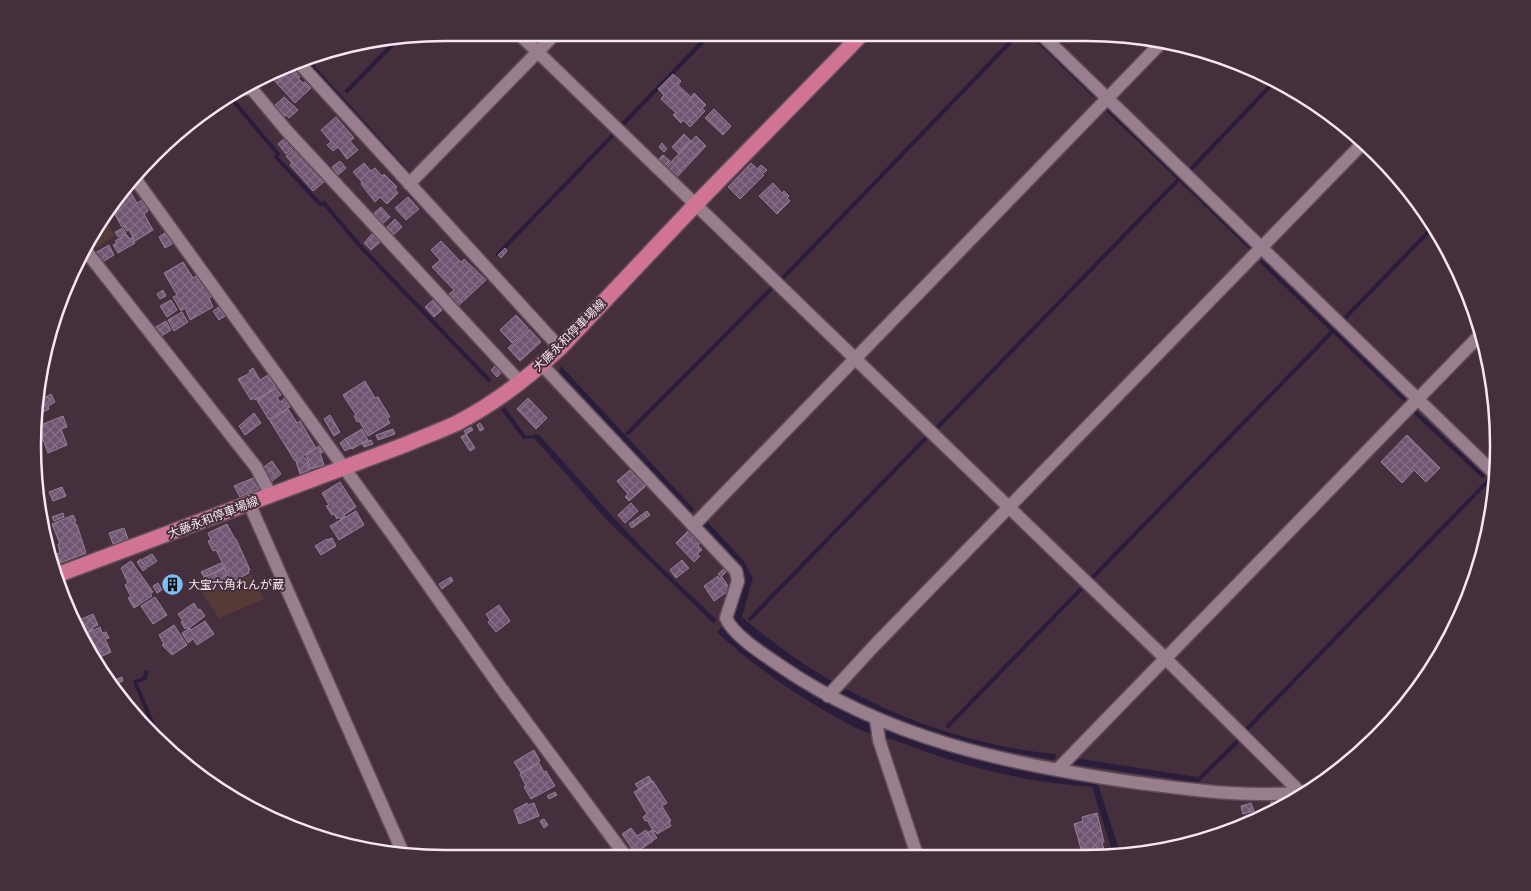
<svg xmlns="http://www.w3.org/2000/svg" width="1531" height="891" font-family="'Noto Serif','Noto Sans JP',serif">
<defs>
<pattern id="building-cross-hatch" width="8" height="8" patternUnits="userSpaceOnUse" patternTransform="scale(1.25)"><rect width="8" height="8" fill="#715673"/><path d="M0 0l8 8M0 8l8-8" fill="none" stroke="#866e87"/></pattern>
</defs>
<rect width="100%" height="100%" fill="#462f3d"/>
<path fill="#563a38" d="M 103,215 L 115,236 L 96,248 L 91,240 Z
M 252,574 L 264,599 L 219,618 L 202,592 L 229,580 L 231,584 Z"/>
<path fill="#2a1d3b" d="M 561,366 L 694,509 L 690,515 L 558,374 Z
M 505,407 L 526,436 L 538,434 L 541,437 L 613,517 L 654,560 L 717,620 L 713,623 L 608,521 L 534,438 L 523,439 L 501,410 Z
M 707,521 L 743,560 L 753,578 L 742,617 C 830,693 940,743 1056,754 L 1055,760 C 959,745 863,717 783,661 C 765,649 747,636 733,620 C 735,601 748,587 741,568 L 702,527 Z
M 722,626 L 760,659 L 794,683 L 869,723 L 942,748 L 986,761 L 1097,781 L 1121,856 L 1114,857 L 1092,787 C 1023,782 960,766 897,741 C 888,738 880,737 871,734 C 856,729 841,720 827,712 C 787,689 750,663 717,632 Z
M 1075,758 L 1197,777 L 1194,782 L 1072,764 Z"/>
<g fill="none" stroke-linecap="round" stroke-linejoin="round">
<path stroke="#2a1d3b" stroke-width="4" d="M 1030,33 L 1094,95
M 305,58 L 409,174
M 347,91 L 396,41
M 231,98 L 278,154 L 276,157 L 320,204 L 324,203 L 360,246 L 489,380
M 1107,109 L 1250,247
M 622,125 L 711,33
M 1192,168 L 1274,82
M 498,254 L 613,135
M 1262,262 L 1404,399
M 782,279 L 1019,33
M 1345,318 L 1434,226
M 1414,411 L 1483,476
M 936,429 L 1179,179
M 628,433 L 772,288
M 1091,579 L 1333,331
M 750,619 L 926,438
M 146,672 L 145,678 L 135,682 L 159,739
M 948,726 L 1080,590
M 1245,731 L 1488,481
M 1192,779 L 1198,780 L 1237,742"/>
</g>
<path fill="url(#building-cross-hatch)" stroke="#948096" d="M 288,68 L 292,72 L 294,70 L 300,77 L 298,78 L 303,83 L 305,82 L 311,88 L 295,103 L 271,77 Z
M 673,74 L 681,81 L 678,85 L 691,97 L 694,93 L 706,105 L 702,108 L 705,111 L 690,127 L 683,120 L 681,123 L 673,115 L 676,113 L 661,99 L 664,95 L 658,89 Z
M 284,97 L 298,110 L 289,118 L 286,115 L 282,119 L 272,108 Z
M 714,109 L 731,126 L 723,135 L 705,118 Z
M 336,117 L 354,138 L 350,141 L 358,150 L 347,159 L 338,147 L 333,151 L 327,145 L 331,142 L 321,130 Z
M 684,134 L 691,141 L 679,154 L 672,147 Z
M 696,136 L 706,146 L 677,177 L 666,167 Z
M 286,137 L 294,146 L 286,154 L 278,144 Z
M 662,143 L 667,149 L 664,152 L 659,147 Z
M 295,147 L 325,181 L 313,191 L 290,165 L 292,163 L 286,156 Z
M 663,155 L 670,161 L 665,166 L 658,160 Z
M 340,161 L 346,168 L 338,175 L 332,167 Z
M 364,163 L 371,171 L 375,168 L 382,176 L 384,174 L 397,187 L 395,189 L 398,193 L 387,204 L 380,197 L 375,202 L 361,184 L 362,182 L 353,172 Z
M 751,163 L 764,175 L 740,199 L 728,187 Z
M 761,165 L 767,170 L 764,173 L 758,168 Z
M 773,183 L 782,193 L 784,191 L 789,196 L 787,198 L 790,201 L 777,214 L 759,196 Z
M 130,191 L 137,203 L 142,200 L 148,211 L 144,214 L 153,230 L 135,241 L 129,230 L 127,231 L 124,226 L 122,227 L 113,211 L 115,210 L 112,206 L 121,196 Z
M 408,197 L 419,209 L 406,220 L 395,208 Z
M 381,207 L 390,217 L 381,225 L 372,215 Z
M 395,219 L 402,227 L 389,239 L 382,232 Z
M 123,228 L 126,233 L 118,237 L 115,232 Z
M 166,232 L 172,244 L 165,248 L 159,237 Z
M 126,234 L 130,239 L 132,237 L 135,243 L 118,253 L 113,245 L 117,243 L 115,241 Z
M 372,234 L 380,242 L 371,250 L 364,243 Z
M 441,241 L 461,262 L 464,259 L 486,280 L 457,307 L 447,296 L 454,290 L 432,267 L 440,260 L 431,250 Z
M 109,245 L 114,255 L 101,263 L 95,253 Z
M 505,248 L 507,251 L 501,258 L 498,255 Z
M 183,262 L 193,278 L 196,276 L 203,287 L 205,286 L 211,297 L 209,298 L 213,307 L 190,320 L 185,308 L 181,311 L 173,297 L 177,295 L 164,273 Z
M 163,290 L 166,296 L 160,299 L 157,294 Z
M 171,300 L 177,310 L 167,317 L 160,306 Z
M 433,300 L 442,310 L 434,317 L 425,307 Z
M 219,307 L 225,316 L 219,320 L 213,311 Z
M 182,312 L 188,322 L 174,331 L 168,320 Z
M 516,315 L 528,328 L 512,343 L 500,330 Z
M 166,321 L 171,330 L 160,337 L 154,328 Z
M 529,329 L 541,342 L 520,361 L 508,348 Z
M 497,364 L 503,371 L 497,377 L 491,370 Z
M 253,368 L 260,380 L 268,375 L 276,388 L 255,400 L 254,398 L 251,400 L 238,379 L 250,373 L 249,371 Z
M 365,381 L 375,398 L 378,397 L 390,417 L 387,418 L 390,423 L 368,436 L 359,421 L 357,422 L 354,416 L 356,415 L 343,395 Z
M 276,388 L 281,395 L 277,397 L 280,402 L 285,398 L 290,407 L 269,420 L 257,400 Z
M 51,394 L 55,402 L 48,406 L 49,409 L 39,414 L 41,396 L 42,395 L 44,398 Z
M 528,398 L 547,418 L 536,429 L 517,409 Z
M 288,409 L 297,423 L 300,421 L 316,448 L 295,461 L 270,421 Z
M 254,413 L 261,423 L 245,435 L 239,426 Z
M 330,415 L 340,432 L 334,436 L 324,419 Z
M 63,416 L 67,427 L 61,429 L 67,445 L 48,453 L 38,426 Z
M 480,423 L 484,429 L 480,431 L 477,425 Z
M 471,427 L 473,430 L 466,434 L 464,431 Z
M 362,429 L 368,440 L 352,449 L 345,439 Z
M 393,429 L 395,434 L 378,440 L 376,435 Z
M 466,434 L 475,448 L 470,451 L 461,437 Z
M 1407,435 L 1440,468 L 1426,482 L 1414,470 L 1402,483 L 1381,462 Z
M 345,439 L 351,448 L 345,451 L 340,443 Z
M 371,440 L 373,444 L 364,447 L 362,443 Z
M 319,446 L 323,452 L 320,453 L 324,465 L 311,469 L 306,455 Z
M 304,457 L 306,459 L 310,470 L 300,474 L 296,462 Z
M 272,461 L 281,474 L 271,482 L 261,469 Z
M 630,470 L 635,476 L 637,473 L 647,485 L 629,501 L 625,497 L 628,494 L 617,481 Z
M 258,476 L 263,488 L 240,497 L 234,486 Z
M 340,482 L 356,507 L 344,515 L 345,517 L 341,520 L 339,517 L 337,519 L 334,514 L 332,515 L 326,506 L 329,505 L 322,493 Z
M 62,487 L 66,496 L 53,501 L 49,492 Z
M 631,503 L 638,511 L 625,523 L 618,515 Z
M 356,511 L 364,525 L 339,540 L 330,526 Z
M 647,511 L 650,515 L 632,528 L 629,524 Z
M 63,513 L 64,517 L 54,521 L 52,517 Z
M 73,515 L 76,521 L 74,522 L 77,525 L 86,553 L 60,563 L 56,554 L 60,553 L 58,544 L 60,544 L 52,524 Z
M 227,524 L 235,539 L 236,539 L 250,570 L 248,571 L 249,573 L 232,582 L 216,550 L 213,551 L 208,541 L 211,540 L 208,533 Z
M 124,528 L 128,539 L 113,544 L 109,533 Z
M 688,531 L 700,543 L 698,545 L 702,550 L 697,554 L 700,556 L 694,562 L 676,543 Z
M 332,538 L 336,546 L 321,555 L 315,546 L 327,539 L 327,540 Z
M 152,554 L 157,561 L 148,567 L 143,559 Z
M 141,559 L 147,568 L 143,571 L 137,562 Z
M 682,560 L 689,568 L 676,578 L 670,570 Z
M 131,561 L 153,592 L 150,594 L 152,596 L 134,608 L 128,598 L 131,597 L 125,585 L 128,583 L 121,568 Z
M 221,563 L 224,568 L 204,577 L 201,572 Z
M 224,568 L 228,578 L 204,590 L 200,580 Z
M 724,569 L 726,572 L 721,577 L 718,574 Z
M 718,576 L 720,579 L 722,577 L 728,586 L 726,587 L 728,591 L 714,601 L 704,586 Z
M 451,577 L 453,581 L 442,589 L 439,584 Z
M 169,578 L 176,578 L 180,584 L 176,590 L 169,591 L 165,584 Z
M 158,583 L 162,590 L 157,593 L 153,586 Z
M 155,597 L 167,615 L 153,624 L 141,606 Z
M 194,603 L 198,610 L 200,609 L 205,616 L 188,629 L 187,627 L 185,629 L 181,622 L 183,621 L 178,614 Z
M 499,605 L 510,621 L 496,632 L 488,622 L 490,620 L 486,614 Z
M 93,614 L 98,625 L 92,628 L 93,630 L 83,635 L 77,621 Z
M 205,621 L 214,634 L 197,645 L 193,639 L 188,643 L 182,633 L 190,628 L 191,630 Z
M 174,625 L 187,645 L 172,655 L 162,645 L 164,644 L 159,635 Z
M 100,627 L 102,633 L 106,632 L 109,638 L 105,639 L 111,652 L 98,658 L 93,647 L 92,648 L 91,646 L 89,643 L 91,642 L 87,633 Z
M 122,677 L 123,681 L 114,685 L 112,681 Z
M 534,750 L 540,761 L 521,773 L 514,762 Z
M 539,763 L 544,772 L 546,771 L 555,786 L 531,799 L 524,787 L 526,786 L 520,774 Z
M 649,776 L 652,781 L 639,789 L 635,784 Z
M 653,781 L 667,803 L 662,806 L 671,821 L 669,822 L 671,826 L 657,834 L 655,831 L 654,832 L 647,820 L 645,821 L 643,817 L 647,814 L 634,792 Z
M 555,792 L 557,795 L 549,799 L 547,796 Z
M 1286,798 L 1287,805 L 1271,806 L 1271,799 Z
M 527,803 L 528,805 L 534,803 L 539,816 L 519,824 L 514,810 Z
M 1251,803 L 1254,811 L 1243,814 L 1241,806 Z
M 1097,813 L 1104,842 L 1102,842 L 1106,858 L 1087,858 L 1085,848 L 1081,849 L 1074,824 L 1083,821 L 1082,817 Z
M 544,819 L 548,825 L 544,828 L 540,821 Z
M 631,828 L 637,836 L 646,830 L 653,841 L 635,853 L 622,834 Z
M 652,830 L 657,838 L 653,840 L 647,833 Z"/>
<g fill="none" stroke-linecap="round" stroke-linejoin="round">
<defs>
<path id="minor" d="M 518,33 L 1165,658 L 1300,792
M 1040,33 L 1496,475
M 298,62 L 560,348
M 248,89 L 251,88 L 287,131 L 520,382
M 136,180 L 400,545 L 501,688 L 627,858
M 409,184 L 556,33
M 86,251 L 256,467 L 271,495
M 542,365 L 736,571 L 738,581 L 726,618 C 733,635 763,654 779,665 C 886,739 1011,765 1138,783 C 1193,790 1248,798 1304,792
M 249,503 L 404,855
M 693,526 L 1161,43
M 828,696 L 873,647 L 1364,142
M 876,719 L 879,740 L 918,858
M 1058,769 L 1481,334"/>
<path id="major" d="M 57,575 L 407,444 C 423,437 440,431 457,423 C 494,404 529,377 560,348 L 696,204 L 863,33"/>
</defs>
<use href="#minor" stroke="#614d59" stroke-width="15"/>
<use href="#major" stroke="#614d59" stroke-width="18"/>
<use href="#minor" stroke="#997e8d" stroke-width="12"/>
<use href="#major" stroke="#d17494" stroke-width="15"/>
</g>
<defs>
<symbol id="building-disc" viewBox="-11 -11 22 22"><circle r="9.5" fill="#79bff8" stroke="#462f3d"/><path d="M-4-6H4V6H1V3H-1V6H-4ZM-2.5-4.3h1.7v1.8h-1.7ZM.8-4.3h1.7v1.8H.8ZM-2.5-1h1.7V.8h-1.7ZM.8-1h1.7V.8H.8Z" fill="#111"/></symbol>
</defs>
<g fill-rule="evenodd">
<use href="#building-disc" x="160" y="572" width="25" height="25"/>
</g>
<g text-anchor="middle" dominant-baseline="central" stroke-width="4" stroke-linejoin="round" paint-order="stroke">
<g font-size="12" fill="#f6e6ef" stroke="#462f3d">
<text transform="translate(569 335) rotate(-45)">大藤永和停車場線</text>
<text transform="translate(213 517) rotate(-21)">大藤永和停車場線</text>
</g>
<g font-size="12" fill="#f6e6ef" stroke="#462f3d" text-anchor="start">
<text x="188" y="584">大宝六角れんが蔵</text>
</g>
</g>
<path d="M0 0H1531V891H0ZM445 41H1086A404 404 0 0 1 1490 445V446A404 404 0 0 1 1086 850H445A404 404 0 0 1 41 446V445A404 404 0 0 1 445 41Z" fill="#462f3d" fill-rule="evenodd"/>
<path fill="none" stroke="#f6e6ef" stroke-width="2.5" d="M445 41H1086A404 404 0 0 1 1490 445V446A404 404 0 0 1 1086 850H445A404 404 0 0 1 41 446V445A404 404 0 0 1 445 41Z"/>
</svg>
